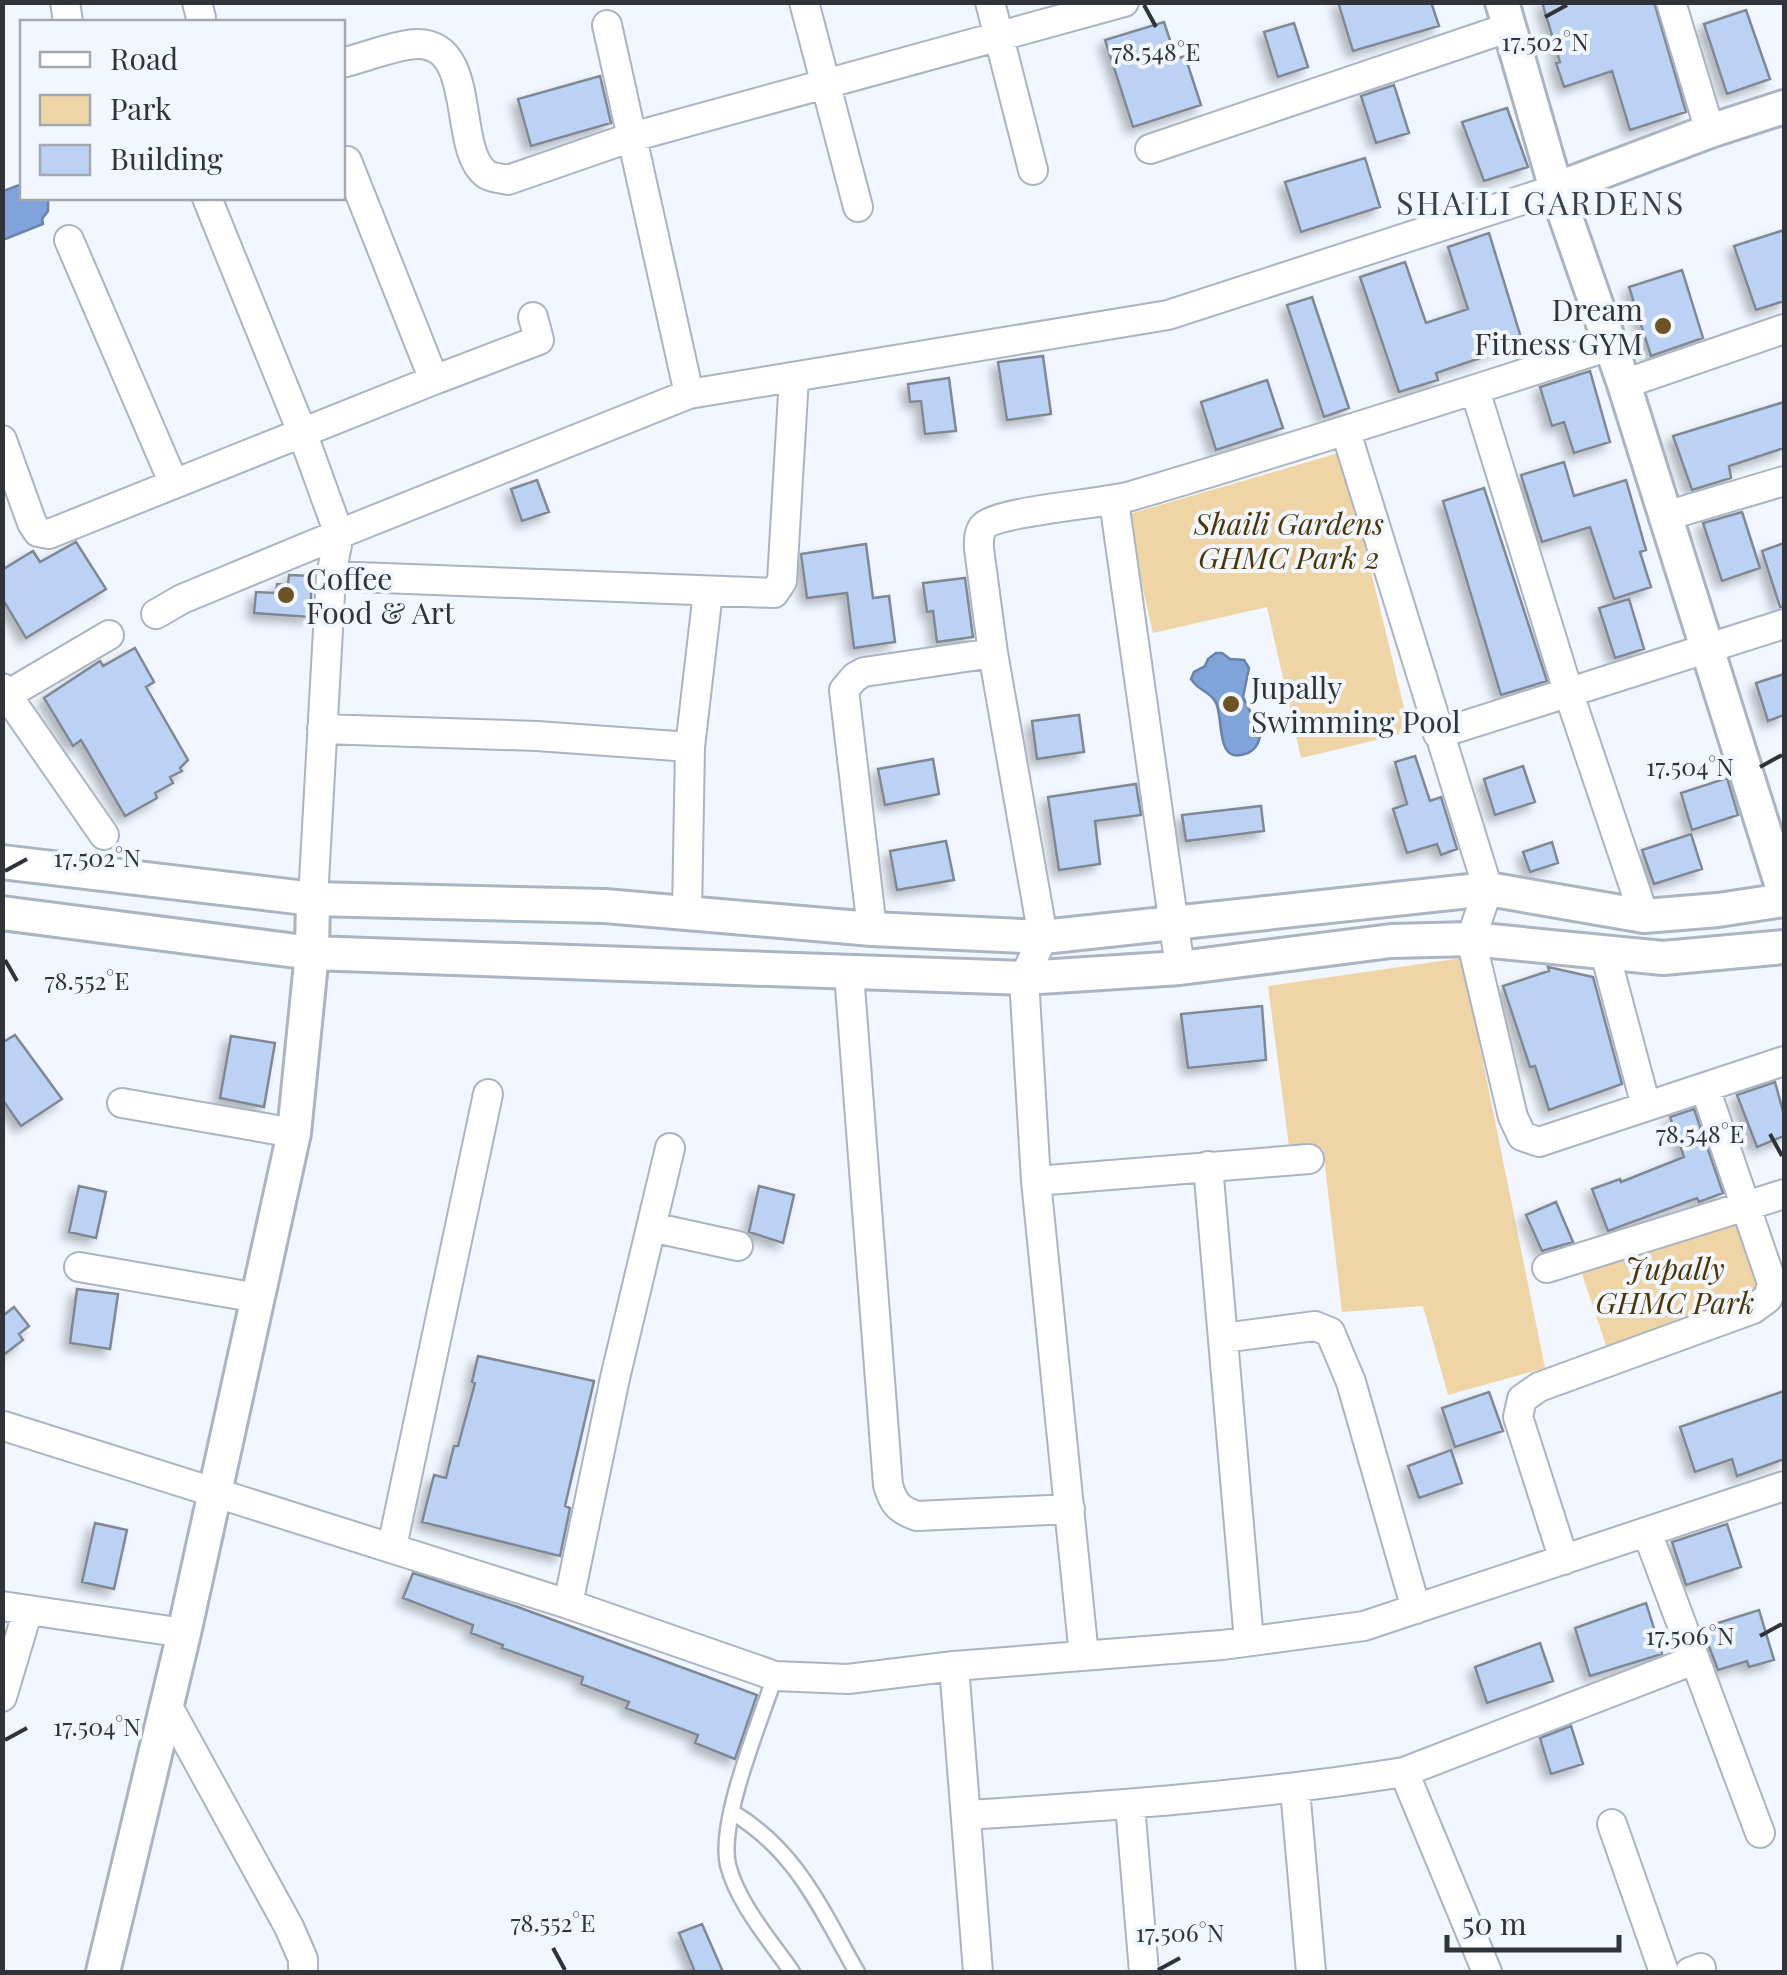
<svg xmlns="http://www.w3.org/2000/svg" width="1787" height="1975" font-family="'Playfair Display',serif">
<defs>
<filter id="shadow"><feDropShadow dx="-6" dy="6" stdDeviation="5" flood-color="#0004"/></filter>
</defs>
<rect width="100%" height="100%" fill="#f1f6ff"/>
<path fill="#efd5a5" d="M 1342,452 L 1410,732 L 1301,758 L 1267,607 L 1153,633 L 1126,515 Z
M 1462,958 L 1545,1368 L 1448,1395 L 1423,1306 L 1342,1312 L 1323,1149 L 1289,1146 L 1268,986 Z
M 1743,1220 L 1769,1297 L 1608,1351 L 1582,1274 Z"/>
<path fill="#80a4da" stroke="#6882aa" stroke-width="2.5" d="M 22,184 L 22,198 L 48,198 L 48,211 L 42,219 L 43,224 L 3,240 L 3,191 Z
M 1216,653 L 1222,653 L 1230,659 L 1244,660 L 1249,668 L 1243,697 L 1261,733 C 1259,741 1257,749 1248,753 C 1213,767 1225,716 1215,701 C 1208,690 1197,690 1191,679 L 1194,672 L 1205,666 L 1208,659 Z"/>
<path fill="#bbd2f4" stroke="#808894" stroke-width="2.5" filter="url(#shadow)" d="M 1338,2 L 1431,2 L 1439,26 L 1353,51 Z
M 1542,2 L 1654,2 L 1686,112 L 1630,130 L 1612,71 L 1564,87 L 1556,63 L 1560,62 Z
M 1746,10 L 1770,79 L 1727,94 L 1704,24 Z
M 1164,22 L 1176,59 L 1185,56 L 1201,105 L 1133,127 L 1105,40 Z
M 1294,23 L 1308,67 L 1278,77 L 1264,32 Z
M 600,76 L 611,123 L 531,146 L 518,99 Z
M 1394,85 L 1409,133 L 1376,143 L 1361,96 Z
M 1507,108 L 1528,167 L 1484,181 L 1462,122 Z
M 1365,158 L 1380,207 L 1301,232 L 1285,182 Z
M 1784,230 L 1784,301 L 1756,310 L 1734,246 Z
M 1489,233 L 1522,341 L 1478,355 L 1480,358 L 1436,373 L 1438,380 L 1399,392 L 1360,277 L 1405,262 L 1426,323 L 1468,309 L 1448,247 Z
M 1682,270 L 1703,338 L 1651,356 L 1629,287 Z
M 1312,297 L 1349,408 L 1324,417 L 1287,305 Z
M 1043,356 L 1051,414 L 1007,420 L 998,362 Z
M 1590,371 L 1610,442 L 1574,453 L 1564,422 L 1552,426 L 1540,387 Z
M 949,378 L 956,431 L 925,434 L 921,401 L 910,402 L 908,384 Z
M 1267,380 L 1283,428 L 1216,450 L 1201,402 Z
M 1784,402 L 1784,448 L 1729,466 L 1731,478 L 1692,490 L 1673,436 Z
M 1564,462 L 1574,496 L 1626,480 L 1646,550 L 1640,552 L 1651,587 L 1614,599 L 1590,527 L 1542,542 L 1521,475 Z
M 537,480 L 549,512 L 522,521 L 511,489 Z
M 1484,488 L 1547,681 L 1501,695 L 1443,501 Z
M 1742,512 L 1760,568 L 1722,581 L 1703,523 Z
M 76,542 L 106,589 L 26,638 L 2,598 L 2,570 L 33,551 L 40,562 Z
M 1784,543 L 1784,607 L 1780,607 L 1762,551 Z
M 866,544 L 873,598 L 889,596 L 895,642 L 854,648 L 847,593 L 807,598 L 801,554 Z
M 289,575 L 312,576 L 310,617 L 254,613 L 256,592 L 276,593 L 277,584 L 288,585 Z
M 965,578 L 973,637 L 937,642 L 933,611 L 927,612 L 923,583 Z
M 1629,599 L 1644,649 L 1615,658 L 1599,608 Z
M 135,648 L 154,682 L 146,687 L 188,760 L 180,768 L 182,771 L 170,777 L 173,783 L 155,793 L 157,798 L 125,816 L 81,740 L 73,746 L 44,698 L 100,661 L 103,666 Z
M 1784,674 L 1784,715 L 1768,721 L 1756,683 Z
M 1079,715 L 1084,752 L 1037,759 L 1032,721 Z
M 1415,756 L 1430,801 L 1441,797 L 1457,849 L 1441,855 L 1437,844 L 1407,853 L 1393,809 L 1407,804 L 1395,762 Z
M 933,759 L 939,794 L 885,805 L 878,769 Z
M 1523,766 L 1535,802 L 1495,815 L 1484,779 Z
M 1727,778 L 1738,815 L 1692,830 L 1681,793 Z
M 1136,784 L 1141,815 L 1095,821 L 1100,864 L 1059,870 L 1048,797 Z
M 1261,806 L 1264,831 L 1186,841 L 1182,815 Z
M 1691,834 L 1702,869 L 1654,884 L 1642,850 Z
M 946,841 L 954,880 L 897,890 L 890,851 Z
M 1552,842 L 1558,863 L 1530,872 L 1523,852 Z
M 1548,967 L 1593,977 L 1622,1084 L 1549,1110 L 1535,1066 L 1530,1067 L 1503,986 L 1549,971 Z
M 1262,1006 L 1266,1060 L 1188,1068 L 1181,1014 Z
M 15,1035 L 62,1099 L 21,1126 L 2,1099 L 2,1043 Z
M 231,1036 L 275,1043 L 264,1107 L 220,1098 Z
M 1775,1082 L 1784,1115 L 1784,1136 L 1757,1147 L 1737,1095 Z
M 1694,1109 L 1723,1193 L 1699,1202 L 1697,1198 L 1608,1231 L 1592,1189 L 1620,1179 L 1621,1182 L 1684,1157 L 1670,1117 Z
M 79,1186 L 106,1192 L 96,1238 L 69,1232 Z
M 759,1186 L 794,1195 L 783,1243 L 749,1232 Z
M 1556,1202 L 1573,1242 L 1542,1251 L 1526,1215 Z
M 77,1289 L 118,1294 L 110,1349 L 70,1343 Z
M 14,1307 L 29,1326 L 19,1334 L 23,1340 L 2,1356 L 2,1312 L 4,1315 Z
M 478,1356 L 594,1381 L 565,1506 L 570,1508 L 560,1556 L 422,1522 L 434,1475 L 446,1478 L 454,1446 L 458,1446 L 475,1383 L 472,1382 Z
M 1784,1391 L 1784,1459 L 1737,1476 L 1732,1459 L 1695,1472 L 1680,1427 Z
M 1489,1392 L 1503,1431 L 1455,1447 L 1442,1408 Z
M 1451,1450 L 1462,1483 L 1419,1498 L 1408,1466 Z
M 95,1523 L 127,1530 L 114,1589 L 82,1582 Z
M 1727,1524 L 1741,1567 L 1686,1585 L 1672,1542 Z
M 413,1573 L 518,1607 L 757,1695 L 735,1759 L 695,1743 L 698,1735 L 626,1708 L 629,1702 L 581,1684 L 583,1677 L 502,1648 L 503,1645 L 471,1633 L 473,1625 L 403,1598 Z
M 1646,1603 L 1662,1654 L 1590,1676 L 1575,1628 Z
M 1759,1610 L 1774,1660 L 1749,1667 L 1747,1661 L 1718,1670 L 1702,1628 Z
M 1540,1643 L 1553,1681 L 1487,1703 L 1475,1667 Z
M 1571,1726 L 1583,1764 L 1551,1774 L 1540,1738 Z
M 702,1924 L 723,1972 L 695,1972 L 679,1933 Z"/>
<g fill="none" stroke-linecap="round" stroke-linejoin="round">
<defs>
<path id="service" d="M 775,1676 C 760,1722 718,1821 728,1865 C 738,1904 770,1940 792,1972
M 732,1812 C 797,1851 820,1908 857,1972"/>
<path id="minor" d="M 65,2 L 68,22
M 197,2 L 201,18
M 804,2 L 858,207
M 990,2 L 1033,170
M 1671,2 L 1710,131
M 607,25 L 689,394
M 342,63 C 363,58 398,44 418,44 C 478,45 452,149 486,174 C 491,178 500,178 508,180 L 632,137 L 1124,2
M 1150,149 L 1510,27
M 69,240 L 174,484
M 434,380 L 539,340 L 533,317
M 1624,384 L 1784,329
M 1475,390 L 1569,694 L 1644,916
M 1346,432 L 1488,889 L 1471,939 L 1513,1117 L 1522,1136 L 1539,1142 L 1784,1061
M 2,440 L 32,523 L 38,532 L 49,534 L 434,380 L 347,161
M 1114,501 L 1180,968
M 1666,516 L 1784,481
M 331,576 L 774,593 L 782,581 L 794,377
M 156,614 L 182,599 L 339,534 L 302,432 L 207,198
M 2,688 L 104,835
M 2,698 L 109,635
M 322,729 L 537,736 L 690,747
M 1438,734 L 1784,624
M 313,899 L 331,576 L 339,534 L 689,394 L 1168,315 L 1556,189
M 687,913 L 690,747 L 708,592
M 872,929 L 844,690 L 855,677 L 864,672 L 993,653
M 1605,953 L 1646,1106
M 849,973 L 888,1485 C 893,1503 899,1510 917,1516 L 1070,1509
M 122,1103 L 294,1133
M 1208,1166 L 1249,1641
M 1036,1181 L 1309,1159
M 651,1227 L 738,1246
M 79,1267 L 258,1298
M 1547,1268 L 1784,1194
M 1223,1338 L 1315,1326 L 1330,1332 L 1351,1382 L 1416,1609
M 4,1426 L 568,1604 L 775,1676 L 848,1679 L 954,1666 L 1222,1645 L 1364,1626 L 1784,1486
M 1647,1532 L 1760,1833
M 392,1547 L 488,1094
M 1564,1560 L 1518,1417 L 1522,1399 L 1539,1387 L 1753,1309 L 1768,1298 L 1772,1283 L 1705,1088
M 568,1604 L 615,1378 L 670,1148
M 2,1606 L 184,1633
M 1084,1656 L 1036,1181 L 1024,978 L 1043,937 L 993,653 L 979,549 C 979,542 978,534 983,527 C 996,511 1103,504 1131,496 C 1291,449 1451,397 1610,346
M 954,1666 L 978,1972
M 2,1697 L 28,1610
M 166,1703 L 289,1927 L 303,1959 L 303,1972
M 1295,1789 L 1311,1972
M 1130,1805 L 1144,1972
M 967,1815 C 1113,1806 1259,1795 1404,1772
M 1612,1824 L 1664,1972
M 1487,1972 L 1404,1772 L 1694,1660
M 1690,1972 L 1701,1968"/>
<path id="tertiary" d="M 1502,2 L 1556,189 L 1624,384 L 1784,893
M 1556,189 L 1710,131 L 1784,107
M 2,862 L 313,899 L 605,906 L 872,929 L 1043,937 L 1488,889 L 1644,916 L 1718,910 L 1784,900
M 2,913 L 312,953 L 1024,978 L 1180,968 L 1391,941 L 1471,939 L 1663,958 L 1784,947
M 103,1972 L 184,1633 L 294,1133 L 312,953 L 313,899"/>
</defs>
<use href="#service" stroke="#abb4c1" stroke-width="19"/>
<use href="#minor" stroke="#abb4c1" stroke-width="32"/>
<use href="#tertiary" stroke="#abb4c1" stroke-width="38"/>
<use href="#service" stroke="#fff" stroke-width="14"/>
<use href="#minor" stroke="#fff" stroke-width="28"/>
<use href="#tertiary" stroke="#fff" stroke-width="32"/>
</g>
<path fill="none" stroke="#303439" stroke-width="4" d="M 1144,5 L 1156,27M 1545,17 L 1567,5M 1760,767 L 1782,755M 5,871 L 27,859M 5,960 L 17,981M 1770,1134 L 1782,1156M 1760,1636 L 1782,1624M 5,1740 L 27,1728M 553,1948 L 565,1970M 1158,1970 L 1180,1958"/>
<g fill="#6b5323" stroke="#f1f6ff" stroke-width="4">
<circle cx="1663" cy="326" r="10"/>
<circle cx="286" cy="595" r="10"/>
<circle cx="1231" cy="704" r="10"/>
</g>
<g text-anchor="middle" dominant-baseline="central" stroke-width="8" stroke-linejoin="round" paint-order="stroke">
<g font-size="30" fill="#303439" stroke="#f1f6ff" text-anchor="start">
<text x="1643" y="309" text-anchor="end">Dream<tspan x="1643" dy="34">Fitness GYM</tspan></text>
<text x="306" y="578">Coffee<tspan x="306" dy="34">Food &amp; Art</tspan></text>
<text x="1251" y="687">Jupally<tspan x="1251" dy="34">Swimming Pool</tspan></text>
</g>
<g font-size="30" font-style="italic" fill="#4b3500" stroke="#f1f6ff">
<text x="1289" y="523">Shaili Gardens<tspan x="1289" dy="34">GHMC Park 2</tspan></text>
<text x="1675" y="1268">Jupally<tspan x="1675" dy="34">GHMC Park</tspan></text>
</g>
<g font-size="32" letter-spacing="2.5" fill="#39404a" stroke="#f1f6ff">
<text x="1541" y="201">SHAILI GARDENS</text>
</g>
</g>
<g font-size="25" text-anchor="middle" fill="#303439" stroke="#f1f6ff" stroke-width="8" stroke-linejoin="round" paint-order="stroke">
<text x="1545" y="51">17.502°N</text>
<text x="1156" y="61">78.548°E</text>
<text x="1690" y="776">17.504°N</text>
<text x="97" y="867">17.502°N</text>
<text x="87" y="990">78.552°E</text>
<text x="1700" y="1143">78.548°E</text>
<text x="1690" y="1645">17.506°N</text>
<text x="97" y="1736">17.504°N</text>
<text x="553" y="1932">78.552°E</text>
<text x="1180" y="1942">17.506°N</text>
</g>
<rect width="1787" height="1975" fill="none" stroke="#303439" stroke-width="10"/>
<rect x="20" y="20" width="325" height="180" fill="#f1f6ff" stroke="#a4a8b0" stroke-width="2.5"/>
<rect x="40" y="52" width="50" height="15" fill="#ffffff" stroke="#a4a8b0" stroke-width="2.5"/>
<text x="110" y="70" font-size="30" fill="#303439">Road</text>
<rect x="40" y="95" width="50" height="30" fill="#efd5a5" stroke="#a4a8b0" stroke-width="2.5"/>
<text x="110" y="120" font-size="30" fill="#303439">Park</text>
<rect x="40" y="145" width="50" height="30" fill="#bbd2f4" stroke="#a4a8b0" stroke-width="2.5"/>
<text x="110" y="170" font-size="30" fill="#303439">Building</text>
<path d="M1447 1935v15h172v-15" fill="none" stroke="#303439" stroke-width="5"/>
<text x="1462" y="1935" font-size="30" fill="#303439" stroke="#f1f6ff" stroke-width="8" paint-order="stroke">50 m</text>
</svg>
